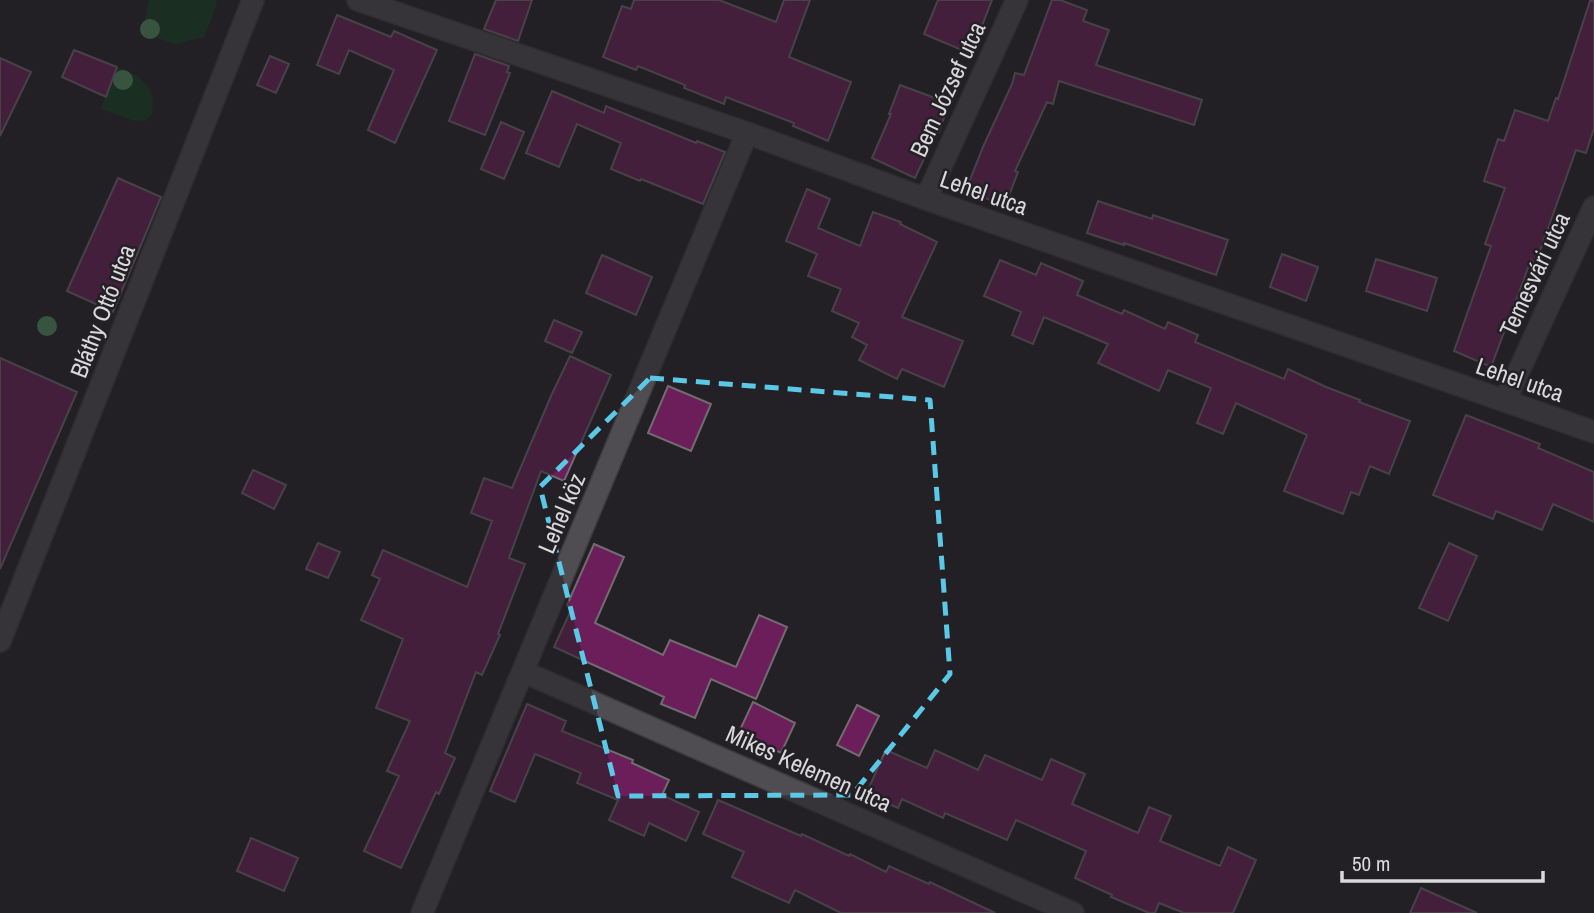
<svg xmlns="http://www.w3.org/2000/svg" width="1594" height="913" font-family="'Archivo Narrow',sans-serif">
<rect width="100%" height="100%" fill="#232125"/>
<path fill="#113f21" d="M 149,0 L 215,0 L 217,4 L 204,37 L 175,44 L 143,33 Z
M 117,67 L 138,76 L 147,86 L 153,97 L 152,114 L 145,121 L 132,120 L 101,109 Z"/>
<path fill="#6b1e59" stroke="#716c6f" stroke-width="2" d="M 496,0 L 532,0 L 518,41 L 484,29 Z
M 634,0 L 719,0 L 776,22 L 784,0 L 810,0 L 789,57 L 851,82 L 828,141 L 793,126 L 794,123 L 726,97 L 724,104 L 684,88 L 685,85 L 638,66 L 636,70 L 603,57 L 622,6 L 631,9 Z
M 938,0 L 992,0 L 971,54 L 924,34 Z
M 1052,0 L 1060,0 L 1087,10 L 1083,21 L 1109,30 L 1096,65 L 1202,100 L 1194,125 L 1059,81 L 1053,104 L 1047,102 L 1015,171 L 1018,172 L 1005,206 L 966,190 L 983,147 L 1012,84 L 1015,73 L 1024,75 Z
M 1590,1 L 1594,1 L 1594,128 L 1586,153 L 1576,150 L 1536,262 L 1531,260 L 1491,367 L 1454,351 L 1491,246 L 1485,244 L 1505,188 L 1484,181 L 1498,139 L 1504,141 L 1515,110 L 1548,121 L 1556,98 L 1558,99 Z
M 337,15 L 391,37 L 394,31 L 437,50 L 395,143 L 368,130 L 394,70 L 349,50 L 339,74 L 317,65 Z
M 74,50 L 117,67 L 106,97 L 62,77 Z
M 475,54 L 509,66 L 507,72 L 510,73 L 485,135 L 449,121 Z
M 270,56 L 289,64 L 276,93 L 257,85 Z
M 0,58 L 31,72 L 0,136 Z
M 900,85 L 949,103 L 939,132 L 937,131 L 915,178 L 872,158 L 891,114 L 889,114 Z
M 552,91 L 604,113 L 606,106 L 696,143 L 697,141 L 725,152 L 703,204 L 641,179 L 640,181 L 611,169 L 621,143 L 577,124 L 559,167 L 526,153 Z
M 501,122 L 524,132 L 504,179 L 481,169 Z
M 118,178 L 161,197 L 113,312 L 67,291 Z
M 807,189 L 830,199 L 818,228 L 860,246 L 873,212 L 901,222 L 900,224 L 937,242 L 902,317 L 963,341 L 944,387 L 902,369 L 897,379 L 859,360 L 867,345 L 852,337 L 859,323 L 832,311 L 841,289 L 808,276 L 817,254 L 786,241 Z
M 1098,201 L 1152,219 L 1153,215 L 1228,240 L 1216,275 L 1124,243 L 1124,245 L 1087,233 Z
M 1282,254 L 1318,267 L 1306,301 L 1270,287 Z
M 602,255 L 652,277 L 636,315 L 586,293 Z
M 1376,259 L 1437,278 L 1427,311 L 1366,291 Z
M 1000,260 L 1036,275 L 1041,263 L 1083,281 L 1077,295 L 1122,314 L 1124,310 L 1165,329 L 1168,322 L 1198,335 L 1195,342 L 1284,379 L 1288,369 L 1326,387 L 1360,400 L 1359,402 L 1410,421 L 1389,474 L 1370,466 L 1359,495 L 1351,492 L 1343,514 L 1284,491 L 1307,435 L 1236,403 L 1223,434 L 1197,423 L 1211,388 L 1168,370 L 1159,391 L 1098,363 L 1108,344 L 1044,317 L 1033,344 L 1012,335 L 1021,312 L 984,296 Z
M 554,320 L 582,332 L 572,353 L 545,341 Z
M 570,356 L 611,375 L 564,481 L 541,471 L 509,558 L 525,564 L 498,634 L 500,635 L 482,675 L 476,672 L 445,753 L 455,758 L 439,794 L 436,792 L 401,868 L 364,851 L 399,776 L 387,771 L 410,721 L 376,708 L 403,639 L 361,620 L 380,579 L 372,575 L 383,550 L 467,587 L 492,521 L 471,513 L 484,478 L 512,488 L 551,396 Z
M 0,358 L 77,392 L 0,569 Z
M 668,386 L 711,404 L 691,451 L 648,433 Z
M 1466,415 L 1540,444 L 1538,448 L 1594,472 L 1594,522 L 1553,504 L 1542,530 L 1496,511 L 1493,519 L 1433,495 Z
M 253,470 L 286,485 L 274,509 L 242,493 Z
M 318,543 L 340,552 L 328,578 L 306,569 Z
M 1449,543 L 1477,556 L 1448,621 L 1419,608 Z
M 594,544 L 624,557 L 595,623 L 663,655 L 670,640 L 736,667 L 759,615 L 787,627 L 756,699 L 711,679 L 695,718 L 661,704 L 664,697 L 554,647 L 572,608 L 567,605 Z
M 753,702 L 795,723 L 781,753 L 739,732 Z
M 527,704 L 566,721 L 562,731 L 633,760 L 632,763 L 669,780 L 662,795 L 699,812 L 686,841 L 649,823 L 644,836 L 609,820 L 618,800 L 577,783 L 581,773 L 535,754 L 515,802 L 490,791 Z
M 857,705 L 879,716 L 859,756 L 837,745 Z
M 886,750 L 927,768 L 935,750 L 978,770 L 985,755 L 1042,780 L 1051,759 L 1085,774 L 1072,804 L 1138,833 L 1149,807 L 1171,816 L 1160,841 L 1220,866 L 1228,847 L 1256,860 L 1233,913 L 1184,913 L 1159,903 L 1155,913 L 1149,913 L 1111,897 L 1112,895 L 1075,878 L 1086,851 L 1016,820 L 1007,840 L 945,813 L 943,818 L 902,799 L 898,808 L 866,794 Z
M 718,800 L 801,836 L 802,834 L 849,856 L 850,854 L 886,872 L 889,866 L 929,884 L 930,882 L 995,913 L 841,913 L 795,890 L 789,903 L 732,877 L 744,852 L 703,834 Z
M 251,838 L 298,858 L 284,891 L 237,871 Z
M 1421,888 L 1477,913 L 1410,913 Z"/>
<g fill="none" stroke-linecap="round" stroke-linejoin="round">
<defs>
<path id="street" d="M 358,0 L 747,133 L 926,199 L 1594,432
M 926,199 L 1017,0
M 1505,401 L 1594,207
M 0,641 L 253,0
M 524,672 L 1073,913
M 422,913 L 747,133"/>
</defs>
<use href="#street" stroke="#3d3b3f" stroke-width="24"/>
<use href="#street" stroke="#4f4d52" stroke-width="21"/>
</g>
<g fill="#529265">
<circle cx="150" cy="29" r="10"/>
<circle cx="123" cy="80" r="10"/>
<circle cx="47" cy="326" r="10"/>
</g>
<path d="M0 0H1594V913H0ZM 650,378 L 930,400 L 950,674 L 852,795 L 618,796 L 540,487 Z" fill="#232125" fill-opacity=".55" fill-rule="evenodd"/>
<path fill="none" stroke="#5ac8e6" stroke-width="5" stroke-dasharray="14 9" stroke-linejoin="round" d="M 650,378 L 930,400 L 950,674 L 852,795 L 618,796 L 540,487 Z"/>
<g text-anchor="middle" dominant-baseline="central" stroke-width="5" stroke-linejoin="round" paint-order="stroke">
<g font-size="24" fill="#dad8db" stroke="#232125">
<text transform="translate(947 89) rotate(-65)">Bem József utca</text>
<text transform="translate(984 192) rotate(19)">Lehel utca</text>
<text transform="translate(1534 274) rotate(-65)">Temesvári utca</text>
<text transform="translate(102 311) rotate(-69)">Bláthy Ottó utca</text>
<text transform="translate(1520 379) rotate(19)">Lehel utca</text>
<text transform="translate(561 513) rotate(-67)">Lehel köz</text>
<text transform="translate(809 768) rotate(24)">Mikes Kelemen utca</text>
</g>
</g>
<path d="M1342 871v10h201v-10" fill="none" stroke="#dad8db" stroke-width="3.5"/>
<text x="1352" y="871" font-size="21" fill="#dad8db" stroke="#232125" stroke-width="5" paint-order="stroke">50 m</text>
</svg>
